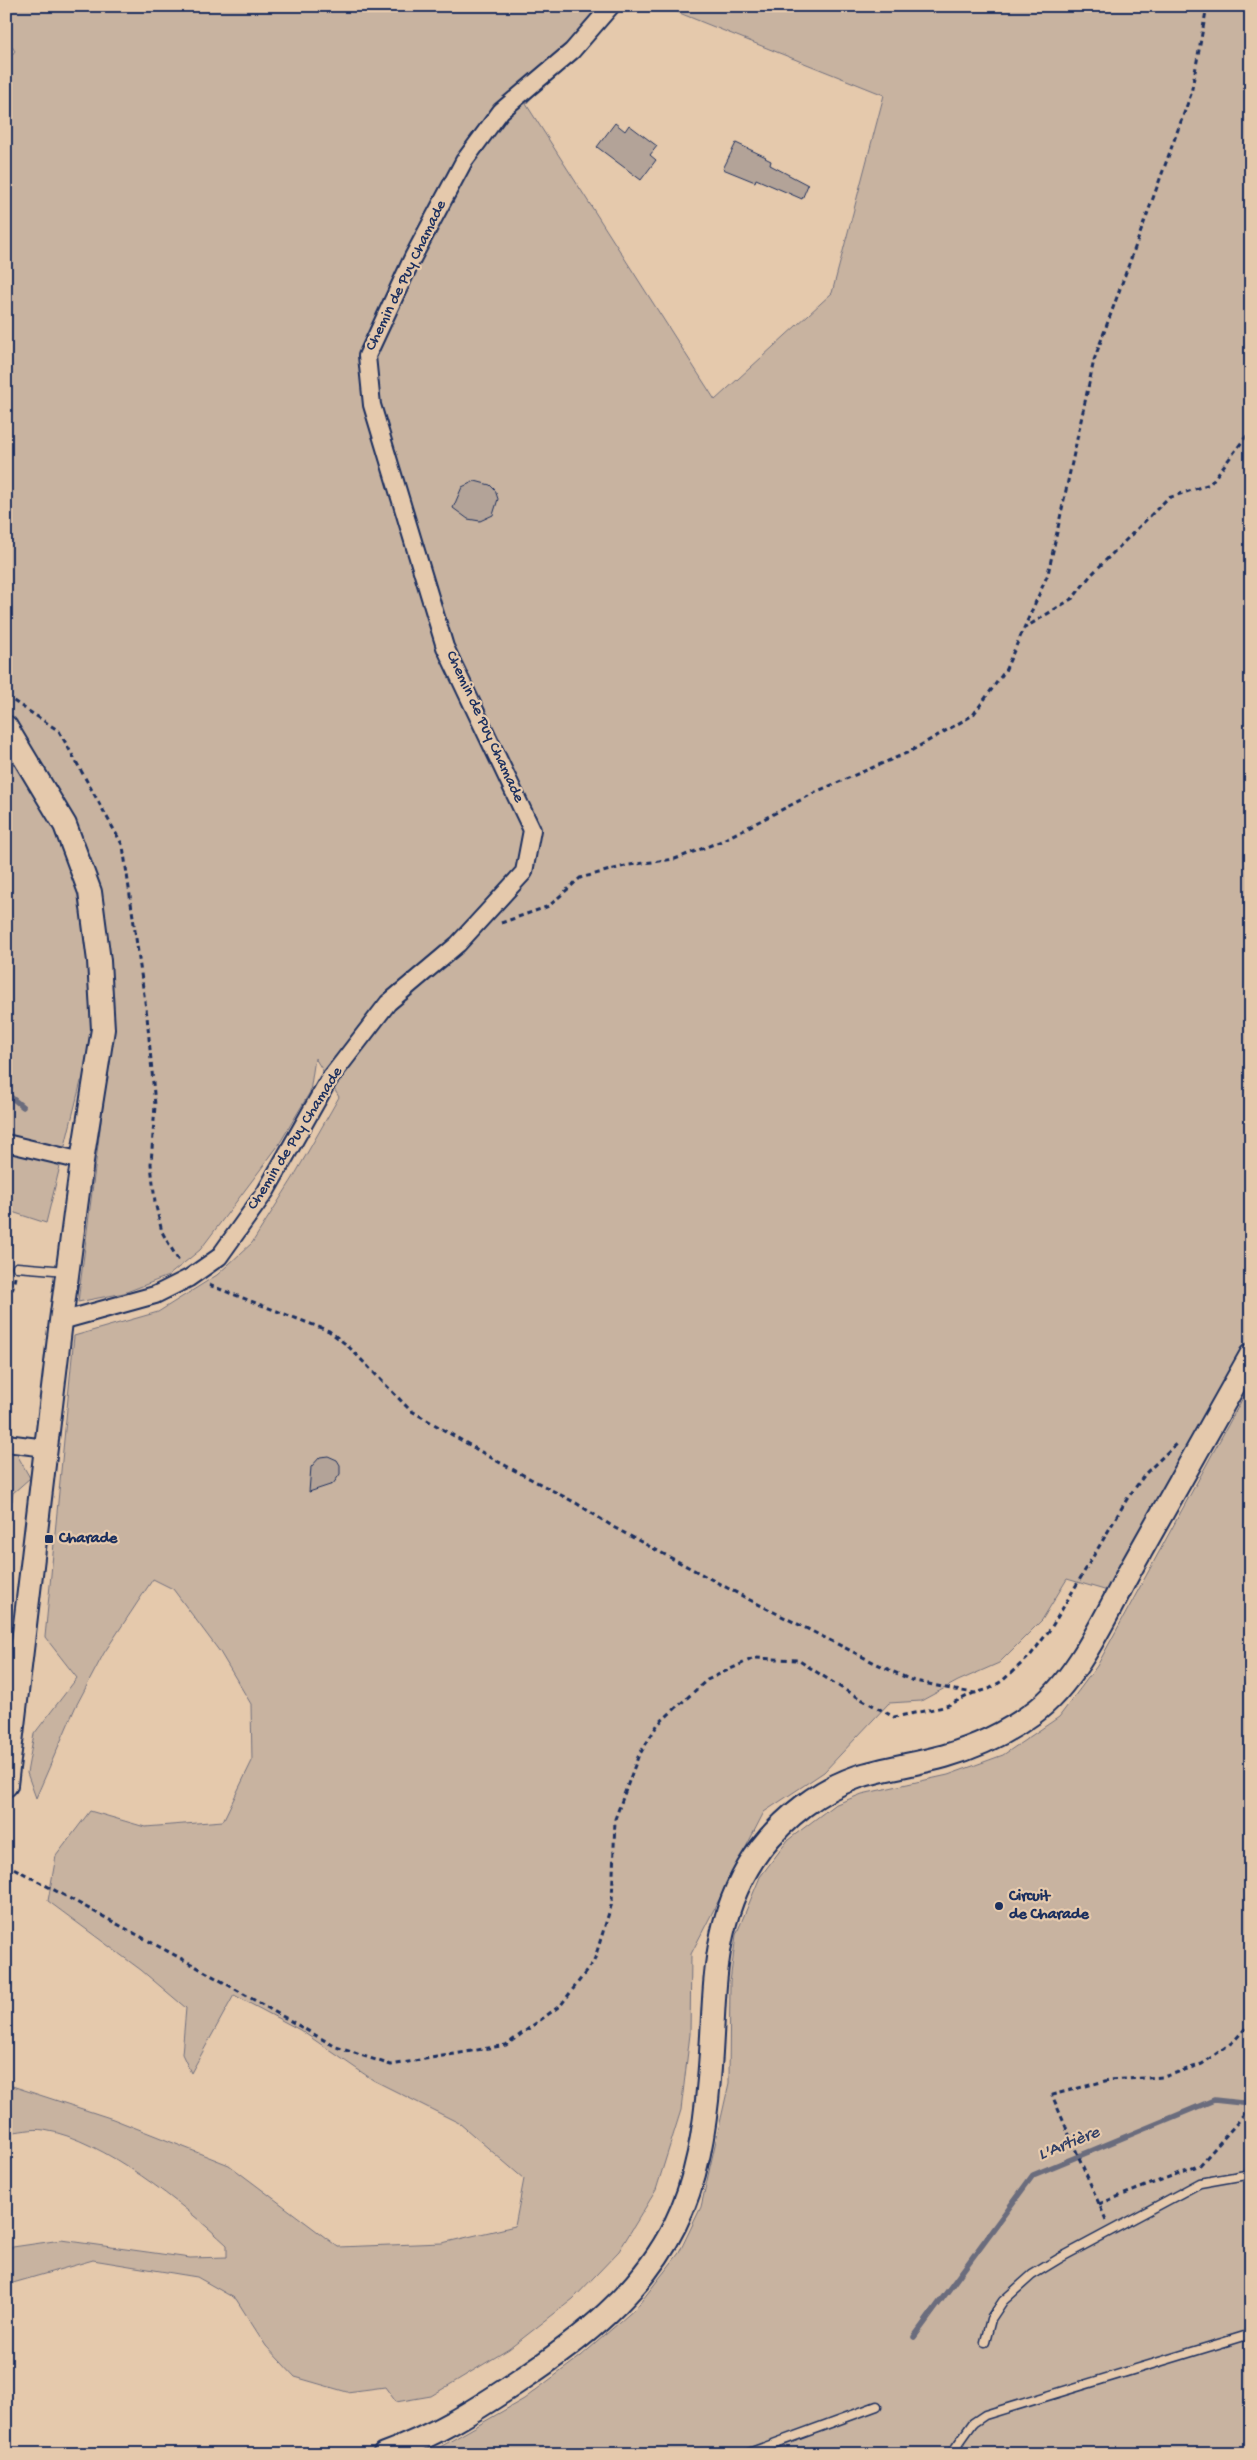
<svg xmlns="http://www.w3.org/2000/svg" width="1257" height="2460" font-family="'Gochi Hand',sans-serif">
<rect width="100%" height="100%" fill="#e5c9ac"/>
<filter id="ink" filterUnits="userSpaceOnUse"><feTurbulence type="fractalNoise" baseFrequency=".02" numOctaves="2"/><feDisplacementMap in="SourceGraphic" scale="10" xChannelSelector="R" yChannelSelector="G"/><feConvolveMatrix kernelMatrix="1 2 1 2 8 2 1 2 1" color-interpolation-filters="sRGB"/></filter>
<g filter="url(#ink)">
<path fill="#c8b3a0" stroke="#72717f" d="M 6,6 L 611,6 L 526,104 L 715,400 L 832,293 L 884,95 L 662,6 L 1251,6 L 1251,1336 L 1210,1428 L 1118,1594 L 1067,1579 L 1042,1620 L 999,1663 L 958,1681 L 921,1701 L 889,1703 L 824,1772 L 764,1812 L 691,1954 L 690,2034 L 681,2110 L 656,2190 L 619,2251 L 573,2299 L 509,2349 L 431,2396 L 396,2402 L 385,2387 L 347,2392 L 295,2377 L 266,2346 L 236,2299 L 197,2277 L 93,2260 L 6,2285 L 6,2248 L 61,2240 L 190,2258 L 227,2257 L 227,2245 C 184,2205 103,2139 44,2130 C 33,2128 18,2132 6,2133 L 6,2084 L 113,2119 L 229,2165 L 338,2247 L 442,2243 L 515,2226 L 524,2179 L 459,2123 L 373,2080 L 300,2030 L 234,1995 L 191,2073 L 182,2054 L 186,2008 L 141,1970 L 48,1901 L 56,1856 L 90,1811 L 145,1827 L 223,1821 L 252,1761 L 251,1704 L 220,1652 L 173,1589 L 153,1579 L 104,1653 L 75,1708 L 36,1798 L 27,1773 L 34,1734 L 77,1678 L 45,1637 L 74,1336 L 158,1312 L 217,1275 L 252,1243 L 293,1178 L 339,1097 L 315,1058 L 310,1092 L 278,1146 L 200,1250 L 168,1276 L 124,1293 L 78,1302 L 106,1082 L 81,1081 L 46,1223 L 6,1210 L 6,62 L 15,51 L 6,38 Z
M 1251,1383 L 1251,2454 L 428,2454 L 524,2399 L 581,2356 L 636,2308 L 679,2253 L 701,2207 L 729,2083 L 730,1982 L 736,1935 L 760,1877 L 788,1840 L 834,1805 L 862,1794 L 948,1775 L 1003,1755 L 1059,1717 L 1097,1666 Z
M 6,1450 L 15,1451 L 30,1478 L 13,1493 L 12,1501 L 6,1503 Z"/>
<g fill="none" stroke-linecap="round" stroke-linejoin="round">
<path stroke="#6b6c7d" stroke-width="5.5" d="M 6,1093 L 23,1107
M 914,2337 L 1033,2175 L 1214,2100 L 1251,2104"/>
</g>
<path fill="#b3a398" stroke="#1b2f5e" d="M 615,123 L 625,131 L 629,125 L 657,146 L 650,155 L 656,160 L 641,180 L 597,147 Z
M 736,143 L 766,157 L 765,158 L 771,161 L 770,165 L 808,185 L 802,199 L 756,179 L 755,182 L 723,169 Z
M 475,481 L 490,485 L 495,490 L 498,499 L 493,515 L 480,521 L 468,519 L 453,508 L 462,487 Z
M 320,1457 L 328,1456 L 337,1460 L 340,1465 L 340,1474 L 333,1484 L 309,1492 L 311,1467 Z"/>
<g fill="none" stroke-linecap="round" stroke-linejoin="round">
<defs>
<path id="lane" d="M 17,1267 L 66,1271
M 985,2342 L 991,2319 L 1003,2301 L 1032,2275 L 1060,2258 L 1200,2183 L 1251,2174
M 746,2454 L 877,2406
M 951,2454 L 973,2423 L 985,2415 L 1251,2334"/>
<path id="street" d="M 6,1143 L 82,1161
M 61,1321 L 155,1295 L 189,1278 L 219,1257 L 266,1191 L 328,1081 L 388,1003 L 458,944 L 524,872 L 532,830 L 445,647 L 372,405 L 367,356 L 413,257 L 464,161 L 501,111 L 572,51 L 611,6
M 6,1443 L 46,1448"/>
<path id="secondary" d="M 6,727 L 65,825 L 90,892 L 99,961 L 103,1029 L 82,1161 L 61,1321 L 6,1785
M 384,2454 C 432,2437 474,2411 516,2383 C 579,2341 641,2294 675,2225 C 697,2181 705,2129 709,2079 C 717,1996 707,1920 761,1848 C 785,1817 819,1790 857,1777 C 885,1768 916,1764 945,1756 C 976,1747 1006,1733 1032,1714 C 1078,1681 1106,1614 1133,1565 C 1173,1495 1212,1425 1251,1355"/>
</defs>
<use href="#lane" stroke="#1b2f5e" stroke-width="11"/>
<use href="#street" stroke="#1b2f5e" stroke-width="20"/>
<use href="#secondary" stroke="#1b2f5e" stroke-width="26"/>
<path stroke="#1b2f5e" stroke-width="3" stroke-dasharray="5 4" stroke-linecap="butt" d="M 1023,629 L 1073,598 L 1091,575 L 1168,498 L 1210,484 L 1251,430
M 6,696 L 59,731 L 123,846 L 147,1016 L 155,1105 L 151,1164 L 155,1202 L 162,1232 L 180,1263
M 501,923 L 549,906 L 580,878 L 629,865 L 675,859 L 719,842 L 820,790 L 909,752 L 973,715 L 1005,671 L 1048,574 L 1094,360 L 1191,94 L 1207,6
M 209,1285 L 329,1331 L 348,1346 L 410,1410 L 495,1460 L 576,1503 L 615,1528 L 750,1600 L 875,1663 L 911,1680 L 955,1690 L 975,1693 L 989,1689 L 1002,1681 L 1030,1656 L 1051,1628 L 1127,1499 L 1146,1473 L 1177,1443
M 6,1296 L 12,1292 L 15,1277
M 6,1864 L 195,1966 L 336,2047 L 391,2065 L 506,2045 L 561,2005 L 594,1961 L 612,1903 L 615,1819 L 638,1757 L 658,1724 L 707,1680 L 754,1658 L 798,1660 L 843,1689 L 894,1717 L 944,1707 L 974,1693
M 1099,2204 L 1200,2165 L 1251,2107
M 1106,2220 L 1052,2095 L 1109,2080 L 1164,2077 L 1202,2064 L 1234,2041 L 1251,2022"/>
<use href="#lane" stroke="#e5c9ac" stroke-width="8"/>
<use href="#street" stroke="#e5c9ac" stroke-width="16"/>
<use href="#secondary" stroke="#e5c9ac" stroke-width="22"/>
</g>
</g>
<g fill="#1b2f5e" stroke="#e5c9ac" stroke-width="2">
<rect x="44" y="1534" width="10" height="10" rx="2.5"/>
<circle cx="999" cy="1906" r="5"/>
</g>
<g text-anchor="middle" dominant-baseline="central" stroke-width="4.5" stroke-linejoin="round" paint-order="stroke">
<g font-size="16" fill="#1b2f5e" stroke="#e5c9ac">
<text transform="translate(407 276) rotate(-64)">Chemin de Puy Chamade</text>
<text transform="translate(484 727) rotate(65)">Chemin de Puy Chamade</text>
<text transform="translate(296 1139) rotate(-58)">Chemin de Puy Chamade</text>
</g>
<g font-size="16" font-weight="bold" fill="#1b2f5e" stroke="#e5c9ac" text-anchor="start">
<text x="59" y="1539">Charade</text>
<text x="1009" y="1897">Circuit<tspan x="1009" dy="18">de Charade</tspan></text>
</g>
<g font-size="18" font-style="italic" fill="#2f3e66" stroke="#e5c9ac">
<text transform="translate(1069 2144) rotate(-22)">L'Artière</text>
</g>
</g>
<rect width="1257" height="2460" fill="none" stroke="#e5c9ac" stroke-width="25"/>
<rect x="12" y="12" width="1232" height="2435" fill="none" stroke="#1b2f5e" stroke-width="2" filter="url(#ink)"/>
</svg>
